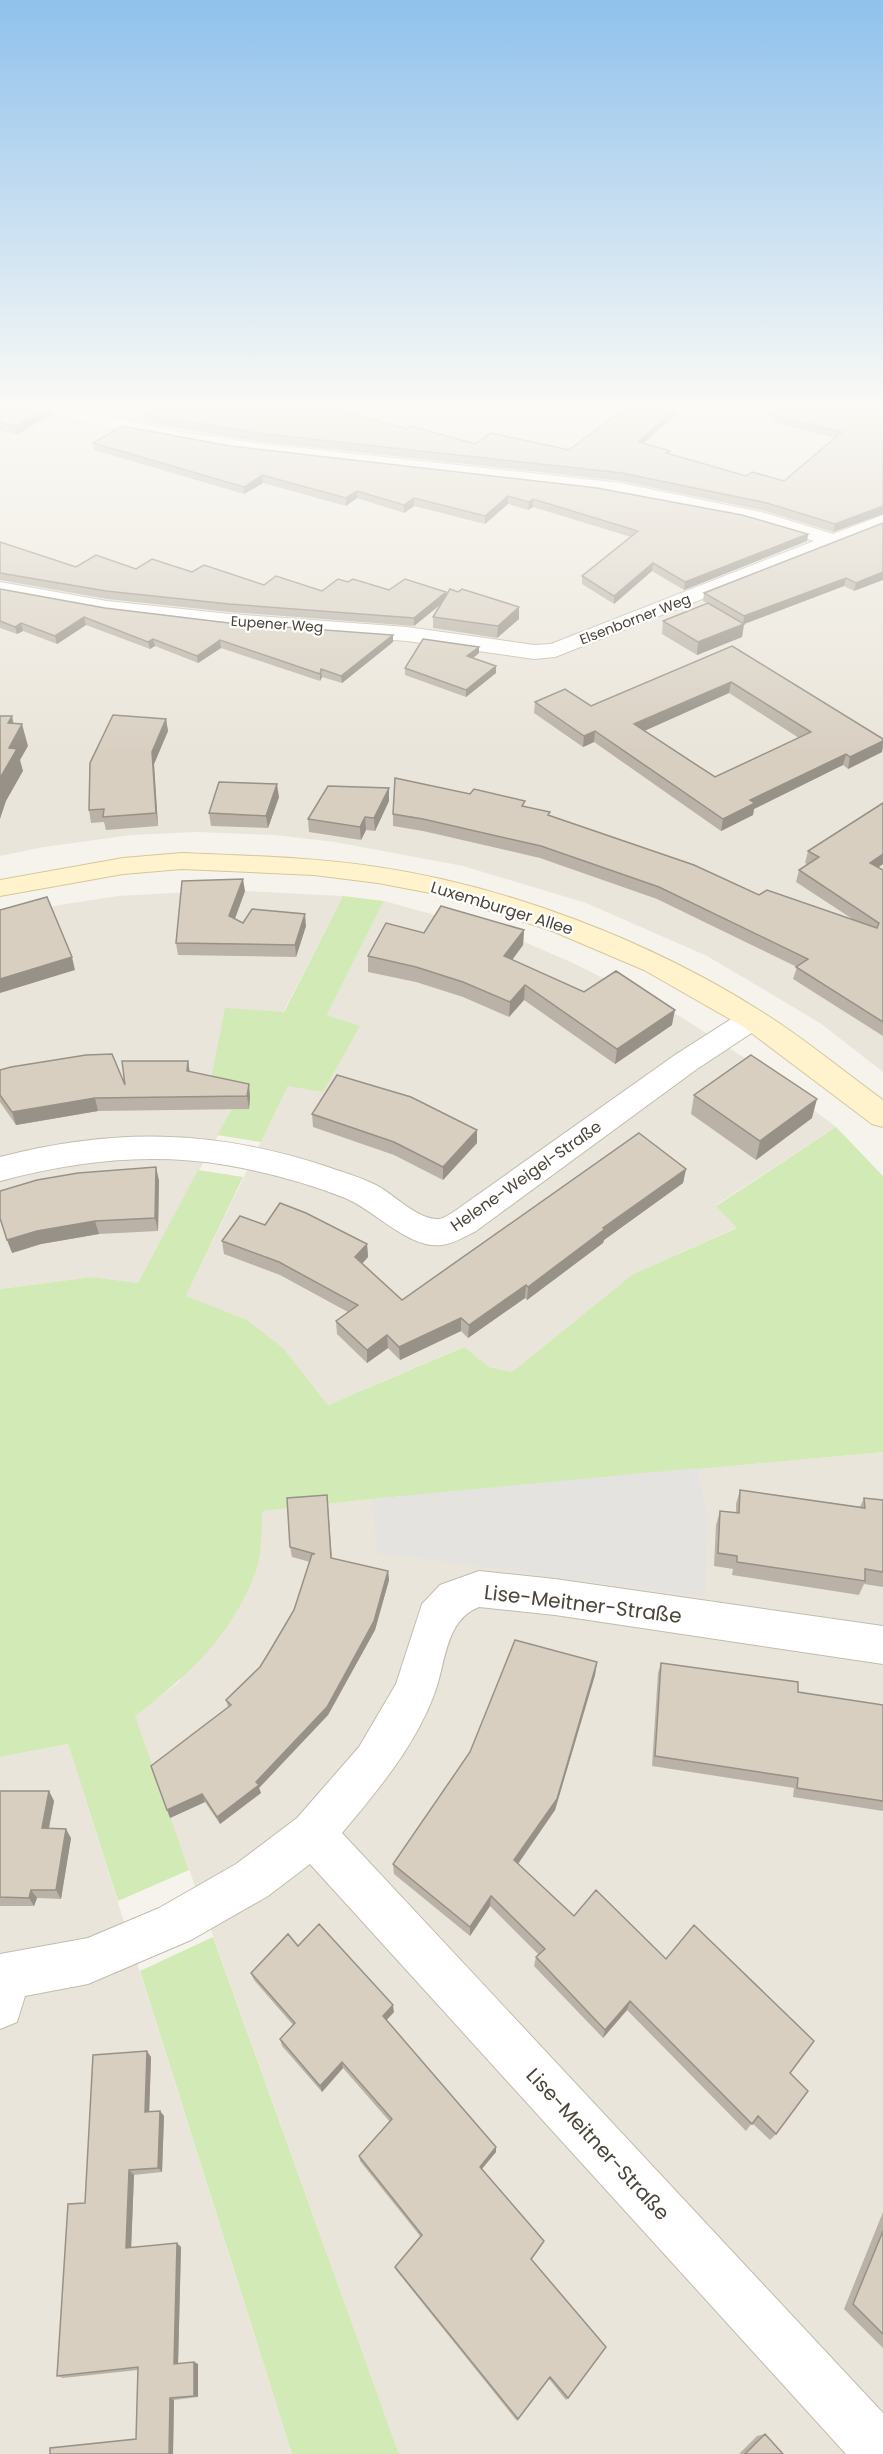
<svg xmlns="http://www.w3.org/2000/svg" width="883" height="2454" font-family="Poppins,sans-serif">
<rect width="100%" height="100%" fill="#f6f3ec"/>
<path fill="#eae5da" d="M 0,410 L 883,410 L 883,1072 L 820,1023 L 707,956 L 586,903 L 463,866 L 335,842 L 274,835 L 196,832 L 131,835 L 44,847 L 0,856 Z
M 227,890 L 343,896 L 247,1082 L 138,1283 L 92,1277 L 0,1289 L 0,920 L 59,905 L 118,896 Z
M 384,901 L 508,935 L 573,963 L 681,1017 L 754,1064 L 836,1127 L 716,1205 L 738,1227 L 633,1274 L 512,1372 L 489,1367 L 463,1347 L 328,1405 L 284,1349 L 186,1296 L 288,1086 L 359,1026 L 327,1015 Z
M 883,1452 L 883,2454 L 399,2454 L 134,1716 L 178,1683 L 257,1569 L 263,1511 L 372,1499 Z
M 68,1744 L 292,2454 L 0,2454 L 0,1757 Z"/>
<path fill="#d2eab5" d="M 343,896 L 384,901 L 327,1015 L 360,1026 L 323,1092 L 288,1086 L 261,1142 L 217,1135 L 247,1083 L 211,1079 L 225,1008 L 284,1012 Z
M 836,1127 L 883,1176 L 883,1452 L 372,1499 L 263,1511 C 261,1530 262,1554 256,1571 C 232,1636 188,1676 135,1716 L 189,1870 L 118,1901 L 68,1744 L 0,1757 L 0,1289 L 92,1277 L 138,1283 L 198,1170 L 243,1177 L 186,1296 L 247,1320 L 284,1349 L 328,1405 L 464,1347 L 489,1367 L 512,1372 L 633,1274 L 737,1228 L 716,1206 Z
M 213,1937 L 399,2454 L 292,2454 L 140,1971 Z"/>
<path fill="#e5e3e0" d="M 697,1468 L 708,1520 L 705,1597 L 377,1553 L 372,1499 Z"/>
<g fill="none" stroke-linecap="round" stroke-linejoin="round">
<defs>
<path id="street" d="M 51,410 L 81,410 L 182,432 L 256,443 L 621,483 L 765,513 L 833,534 L 883,515 L 883,528 L 555,657 L 534,659 L 407,641 L 230,628 L 107,613 L 0,594 L 0,582 L 107,601 L 230,614 L 407,627 L 534,645 L 551,644 L 814,541 C 621,479 429,480 231,451 C 171,443 112,429 54,414 Z
M 752,1009 L 762,1012 L 767,1019 L 762,1026 L 697,1069 L 476,1231 C 466,1236 453,1244 442,1245 C 408,1249 375,1210 345,1198 C 307,1183 266,1172 226,1165 C 149,1152 74,1161 0,1181 L 0,1157 C 114,1128 212,1129 325,1166 C 342,1172 360,1177 376,1185 C 395,1195 414,1217 436,1219 C 441,1220 447,1216 452,1213 L 675,1055 L 742,1012 Z
M 479,1571 L 555,1579 L 883,1626 L 883,1664 L 555,1615 L 479,1607 C 445,1620 446,1662 435,1692 C 416,1745 378,1790 342,1833 L 883,2413 L 883,2454 L 846,2454 L 310,1864 L 268,1896 L 191,1940 L 88,1984 L 25,1996 L 17,2022 L 0,2029 L 0,1954 L 88,1938 L 159,1908 L 236,1864 L 297,1818 L 359,1747 L 396,1684 L 422,1604 L 440,1585 Z"/>
<path id="secondary" d="M 182,853 C 247,856 312,857 377,867 C 507,886 651,941 762,1012 C 804,1038 843,1071 883,1100 L 883,1127 L 872,1124 L 742,1026 L 644,970 L 552,931 L 441,895 L 378,883 L 314,875 L 182,869 L 123,874 L 0,896 L 0,880 L 123,858 Z"/>
</defs>
<use href="#street" stroke="#c2bbae" stroke-width="2"/>
<use href="#secondary" stroke="#d6c79b" stroke-width="2"/>
<use href="#street" fill="#fff" fill-rule="evenodd"/>
<use href="#secondary" fill="#fff3cd" fill-rule="evenodd"/>
</g>
<path fill="#bab2a6" fill-rule="evenodd" d="M 0,410 L 51,414 L 17,435 L 0,430 Z
M 883,410 L 883,514 L 833,532 L 765,511 L 621,481 L 256,441 L 144,422 L 143,414 L 407,429 L 475,444 L 569,450 L 644,443 L 670,454 L 746,476 L 784,481 L 835,438 L 772,422 L 773,415 Z
M 93,443 L 230,446 L 808,534 L 807,541 L 684,590 L 652,571 L 614,604 L 582,584 L 582,576 L 631,537 L 533,507 L 528,510 L 508,504 L 485,524 L 414,506 L 404,513 L 357,498 L 346,506 L 263,483 L 244,494 L 94,450 Z
M 883,523 L 854,591 L 844,586 L 744,624 L 742,637 L 697,655 L 662,634 L 663,621 L 707,603 L 703,601 L 704,593 Z
M 0,542 L 76,567 L 136,569 L 192,572 L 264,585 L 322,591 L 348,582 L 389,590 L 446,592 L 446,595 L 519,619 L 497,638 L 433,628 L 433,617 L 441,604 L 414,626 L 230,612 L 107,599 L 0,580 Z
M 0,589 L 105,608 L 393,642 L 342,683 L 322,677 L 320,681 L 221,648 L 198,663 L 155,646 L 150,649 L 86,625 L 57,644 L 23,631 L 17,634 L 0,628 Z
M 732,646 L 883,739 L 883,748 L 882,752 L 848,769 L 843,765 L 754,809 L 753,815 L 721,831 L 594,742 L 583,747 L 534,713 L 535,702 L 591,706 ZM 729,693 L 799,738 L 715,777 L 644,731 Z
M 479,647 L 479,653 L 473,658 L 496,673 L 466,697 L 405,675 L 405,668 Z
M 166,719 L 168,731 L 154,764 L 158,826 L 106,830 L 104,822 L 91,823 L 89,810 Z
M 389,788 L 389,801 L 375,831 L 366,830 L 361,840 L 309,832 L 308,819 Z
M 279,797 L 268,828 L 211,826 L 209,813 Z
M 883,803 L 883,864 L 878,868 L 883,870 L 883,1036 L 793,979 L 797,967 L 657,899 L 540,858 L 423,831 L 393,826 L 393,814 L 525,806 L 759,895 L 854,920 L 796,882 L 799,870 L 807,864 L 805,863 L 808,851 Z
M 245,891 L 235,919 L 243,923 L 306,926 L 296,957 L 178,955 L 176,943 Z
M 524,930 L 523,945 L 512,960 L 584,992 L 672,1025 L 615,1064 L 524,1000 L 509,1017 L 463,997 L 416,982 L 368,972 L 368,956 L 424,933 Z
M 0,1070 L 125,1085 L 190,1071 L 250,1097 L 249,1109 L 98,1111 L 16,1125 L 0,1102 Z
M 694,1095 L 812,1118 L 756,1160 L 691,1114 Z
M 312,1114 L 477,1143 L 443,1180 L 394,1155 L 313,1127 Z
M 156,1167 L 159,1181 L 158,1231 L 99,1234 L 41,1244 L 12,1253 Z
M 686,1169 L 683,1183 L 604,1240 L 603,1243 L 527,1300 L 525,1298 L 468,1338 L 461,1331 L 400,1360 L 388,1348 L 367,1363 L 337,1334 L 336,1321 L 348,1312 L 280,1275 L 224,1254 L 222,1241 L 265,1225 L 367,1244 L 368,1257 L 362,1264 L 402,1300 Z
M 740,1490 L 860,1507 L 864,1498 L 883,1500 L 883,1587 L 864,1584 L 859,1595 L 732,1575 L 733,1569 L 714,1566 L 716,1525 L 720,1511 L 736,1513 L 736,1504 Z
M 328,1505 L 332,1558 L 388,1571 L 389,1580 L 375,1630 L 328,1715 L 259,1788 L 261,1793 L 220,1824 L 205,1802 L 170,1818 L 228,1707 L 226,1700 L 260,1667 L 271,1649 L 294,1610 L 310,1562 L 292,1557 L 290,1547 Z
M 597,1662 L 595,1675 L 555,1810 L 518,1864 L 574,1916 L 666,1959 L 790,2073 L 776,2134 L 770,2140 L 752,2123 L 746,2131 L 627,2010 L 603,2038 L 534,1966 L 536,1957 L 539,1955 L 490,1906 L 470,1936 L 394,1874 L 393,1864 Z
M 661,1663 L 798,1692 L 883,1705 L 883,1811 L 793,1797 L 794,1788 L 652,1766 L 658,1673 Z
M 0,1791 L 49,1791 L 54,1801 L 49,1828 L 71,1838 L 61,1899 L 37,1898 L 34,1906 L 0,1906 Z
M 298,1946 L 394,2012 L 386,2020 L 496,2152 L 482,2169 L 542,2245 L 532,2259 L 568,2398 L 566,2400 L 549,2379 L 517,2421 L 396,2270 L 395,2267 L 420,2236 L 360,2161 L 359,2156 L 390,2122 L 343,2068 L 322,2092 L 282,2046 L 280,2039 L 293,2025 L 254,1980 L 251,1973 Z
M 151,2057 L 149,2112 L 160,2111 L 164,2116 L 162,2172 L 134,2175 L 131,2247 L 181,2247 L 178,2364 L 194,2362 L 198,2364 L 198,2397 L 174,2400 L 173,2454 L 50,2454 L 136,2439 L 138,2370 L 63,2378 L 57,2376 L 85,2203 Z
M 883,2212 L 883,2348 L 844,2309 Z
M 765,2434 L 783,2454 L 739,2454 L 757,2436 Z"/>
<path fill="#979187" d="M 43,410 L 51,410 L 51,414 L 17,435 L 15,426 Z
M 674,410 L 681,410 L 637,449 L 638,442 Z
M 262,475 L 263,483 L 244,494 L 244,487 Z
M 357,491 L 357,498 L 346,506 L 346,498 Z
M 508,496 L 508,504 L 485,524 L 485,516 Z
M 414,498 L 414,506 L 404,513 L 404,505 Z
M 533,499 L 533,507 L 528,510 L 529,502 Z
M 883,506 L 883,514 L 833,532 L 835,524 Z
M 808,534 L 807,541 L 684,590 L 685,582 Z
M 653,563 L 652,571 L 614,604 L 614,596 Z
M 883,572 L 883,580 L 854,591 L 856,583 Z
M 846,578 L 844,586 L 744,624 L 742,637 L 697,655 L 698,642 L 743,625 L 744,616 Z
M 446,592 L 446,600 L 414,626 L 414,618 Z
M 519,607 L 519,619 L 497,638 L 498,626 Z
M 84,617 L 86,625 L 57,644 L 55,636 Z
M 21,623 L 23,631 L 17,634 L 15,627 Z
M 393,635 L 393,642 L 342,683 L 341,676 Z
M 153,639 L 155,646 L 150,649 L 148,642 Z
M 220,640 L 221,648 L 198,663 L 197,656 Z
M 479,647 L 479,653 L 467,663 L 467,656 Z
M 496,666 L 496,673 L 466,697 L 466,690 Z
M 321,669 L 322,677 L 320,681 L 320,674 Z
M 731,682 L 729,693 L 633,736 L 634,724 Z
M 12,716 L 16,735 L 22,724 L 28,746 L 20,760 L 23,771 L 6,801 L 0,819 L 0,778 L 8,723 Z
M 166,719 L 168,731 L 154,764 L 158,826 L 156,813 L 152,752 Z
M 595,731 L 594,742 L 583,747 L 584,736 Z
M 883,741 L 882,752 L 848,769 L 850,757 Z
M 846,754 L 843,765 L 754,809 L 753,815 L 721,831 L 723,819 L 750,800 Z
M 277,784 L 279,797 L 268,828 L 266,816 Z
M 389,788 L 389,801 L 375,831 L 374,818 Z
M 365,817 L 366,830 L 361,840 L 360,827 Z
M 883,854 L 883,864 L 867,875 L 870,863 Z
M 243,879 L 245,891 L 231,929 L 229,916 Z
M 305,914 L 306,926 L 296,957 L 295,945 Z
M 524,930 L 523,945 L 504,971 L 504,956 Z
M 72,957 L 75,970 L 0,993 L 0,979 Z
M 525,985 L 524,1000 L 509,1017 L 510,1002 Z
M 675,1010 L 672,1025 L 615,1064 L 617,1049 Z
M 188,1061 L 190,1073 L 187,1071 Z
M 249,1084 L 250,1097 L 249,1109 L 247,1096 Z
M 95,1098 L 98,1111 L 16,1125 L 12,1112 Z
M 817,1099 L 812,1118 L 756,1160 L 760,1141 Z
M 477,1130 L 477,1143 L 443,1180 L 443,1167 Z
M 156,1167 L 159,1181 L 158,1231 L 155,1218 Z
M 686,1169 L 683,1183 L 604,1240 L 603,1243 L 527,1300 L 528,1287 L 603,1228 Z
M 95,1221 L 99,1234 L 41,1244 L 12,1253 L 7,1240 L 37,1231 Z
M 367,1244 L 368,1257 L 356,1270 L 355,1257 Z
M 526,1285 L 525,1298 L 468,1338 L 469,1325 Z
M 461,1318 L 461,1331 L 400,1360 L 399,1347 Z
M 387,1335 L 388,1348 L 367,1363 L 367,1350 Z
M 388,1571 L 389,1580 L 375,1630 L 328,1715 L 259,1788 L 261,1793 L 220,1824 L 217,1817 L 256,1782 Z
M 597,1662 L 595,1675 L 555,1810 L 513,1871 L 514,1860 Z
M 49,1791 L 54,1801 L 47,1838 L 42,1828 Z
M 202,1794 L 205,1802 L 170,1818 L 167,1810 Z
M 66,1829 L 71,1838 L 61,1899 L 56,1890 Z
M 31,1890 L 37,1898 L 34,1906 L 29,1898 Z
M 491,1896 L 490,1906 L 470,1936 L 470,1927 Z
M 630,2001 L 627,2010 L 603,2038 L 605,2030 Z
M 393,2005 L 394,2012 L 384,2023 L 383,2016 Z
M 147,2051 L 151,2057 L 149,2118 L 145,2112 Z
M 342,2062 L 343,2068 L 322,2092 L 320,2086 Z
M 160,2111 L 164,2116 L 162,2172 L 158,2168 Z
M 496,2147 L 496,2152 L 479,2172 L 480,2167 Z
M 129,2170 L 134,2175 L 131,2252 L 126,2248 Z
M 177,2243 L 181,2247 L 178,2366 L 174,2364 Z
M 194,2362 L 198,2364 L 198,2397 L 194,2396 Z
M 170,2398 L 174,2400 L 173,2454 L 169,2454 Z"/>
<path fill="#d8cfc1" stroke="#979187" stroke-width="1.5" fill-rule="evenodd" d="M 0,410 L 43,410 L 15,426 L 0,422 Z
M 151,410 L 336,410 L 407,429 L 411,426 L 475,444 L 491,433 L 569,450 L 623,410 L 674,410 L 638,442 L 670,451 L 666,453 L 746,476 L 752,472 L 784,481 L 842,432 L 773,415 L 779,410 L 883,410 L 883,506 L 835,524 L 767,503 L 622,473 L 256,433 L 143,414 Z
M 122,426 L 230,446 L 597,488 L 742,515 L 808,534 L 685,582 L 653,563 L 614,596 L 582,576 L 638,531 L 533,499 L 529,502 L 508,496 L 485,516 L 414,498 L 404,505 L 357,491 L 346,498 L 262,475 L 244,487 L 93,443 Z
M 883,523 L 883,572 L 856,583 L 846,578 L 744,616 L 704,593 Z
M 0,542 L 76,567 L 96,555 L 136,569 L 152,559 L 192,572 L 204,565 L 264,585 L 276,576 L 322,591 L 338,579 L 348,582 L 353,579 L 389,590 L 405,579 L 446,592 L 414,618 L 229,604 L 106,591 L 0,573 Z
M 0,589 L 105,608 L 229,623 L 393,635 L 341,676 L 321,669 L 320,674 L 220,640 L 197,656 L 153,639 L 148,642 L 84,617 L 55,636 L 21,623 L 15,627 L 0,621 Z
M 450,589 L 458,592 L 462,589 L 519,607 L 498,626 L 433,617 Z
M 708,603 L 744,624 L 698,642 L 663,621 Z
M 423,639 L 479,647 L 467,656 L 496,666 L 466,690 L 405,668 Z
M 732,646 L 883,739 L 883,741 L 850,757 L 846,754 L 750,800 L 755,803 L 723,819 L 595,731 L 584,736 L 535,702 L 565,689 L 591,706 ZM 731,682 L 811,732 L 715,777 L 634,724 Z
M 113,715 L 166,719 L 152,752 L 156,813 L 103,817 L 104,809 L 89,810 L 90,763 Z
M 0,716 L 12,716 L 8,723 L 22,724 L 9,748 L 17,749 L 0,778 Z
M 395,778 L 470,794 L 474,789 L 525,801 L 522,806 L 550,812 L 548,815 L 694,865 L 759,895 L 767,890 L 877,928 L 879,923 L 799,870 L 819,857 L 808,851 L 883,803 L 883,854 L 870,863 L 883,870 L 883,1022 L 796,967 L 808,959 L 659,887 L 541,846 L 423,819 L 393,814 Z
M 219,782 L 277,784 L 266,816 L 209,813 Z
M 328,786 L 389,788 L 374,818 L 365,817 L 360,827 L 308,819 Z
M 243,879 L 229,916 L 243,923 L 252,909 L 305,914 L 295,945 L 176,943 L 182,881 Z
M 47,897 L 72,957 L 0,979 L 0,910 Z
M 441,906 L 524,930 L 504,956 L 584,992 L 616,971 L 675,1010 L 617,1049 L 525,985 L 510,1002 L 463,982 L 416,967 L 368,956 L 386,923 L 424,933 Z
M 112,1054 L 125,1085 L 122,1061 L 188,1061 L 187,1071 L 249,1084 L 247,1096 L 95,1098 L 12,1112 L 0,1095 L 0,1070 L 11,1067 L 86,1055 Z
M 751,1055 L 817,1099 L 760,1141 L 694,1095 Z
M 337,1075 L 411,1097 L 477,1130 L 443,1167 L 394,1142 L 312,1114 Z
M 639,1133 L 686,1169 L 603,1228 L 605,1229 L 528,1287 L 526,1285 L 469,1325 L 461,1318 L 399,1347 L 387,1335 L 367,1350 L 336,1321 L 358,1305 L 279,1262 L 222,1241 L 240,1216 L 265,1225 L 280,1203 L 306,1213 L 367,1244 L 355,1257 L 402,1300 Z
M 156,1167 L 155,1218 L 95,1221 L 37,1231 L 7,1240 L 0,1218 L 0,1191 L 37,1180 L 78,1173 Z
M 740,1490 L 865,1508 L 864,1498 L 883,1500 L 883,1572 L 865,1569 L 865,1581 L 737,1562 L 737,1556 L 718,1553 L 720,1511 L 739,1513 Z
M 327,1495 L 331,1558 L 388,1571 L 374,1621 L 327,1707 L 256,1782 L 259,1785 L 217,1817 L 202,1794 L 167,1810 L 151,1766 L 231,1705 L 226,1700 L 260,1667 L 271,1649 L 294,1610 L 312,1554 L 315,1554 L 290,1547 L 287,1498 Z
M 515,1640 L 597,1662 L 557,1799 L 514,1860 L 574,1916 L 596,1890 L 666,1959 L 694,1925 L 814,2041 L 790,2073 L 808,2091 L 776,2134 L 758,2116 L 752,2124 L 630,2001 L 605,2030 L 536,1957 L 545,1949 L 491,1896 L 470,1927 L 393,1864 L 470,1752 Z
M 661,1663 L 798,1682 L 798,1692 L 883,1705 L 883,1801 L 797,1788 L 798,1778 L 655,1756 Z
M 0,1791 L 49,1791 L 42,1828 L 66,1829 L 56,1890 L 31,1890 L 29,1898 L 0,1897 Z
M 319,1924 L 393,2005 L 383,2016 L 496,2147 L 480,2167 L 544,2241 L 531,2259 L 606,2347 L 568,2398 L 550,2377 L 518,2419 L 395,2267 L 422,2235 L 359,2156 L 392,2119 L 342,2062 L 320,2086 L 280,2039 L 295,2023 L 251,1973 L 288,1934 L 298,1946 Z
M 147,2051 L 145,2112 L 160,2111 L 158,2168 L 129,2170 L 126,2248 L 177,2243 L 174,2364 L 194,2362 L 194,2396 L 170,2398 L 169,2454 L 50,2454 L 50,2448 L 136,2439 L 138,2367 L 57,2376 L 68,2204 L 85,2203 L 93,2055 Z
M 883,2231 L 883,2334 L 853,2304 Z
M 765,2434 L 783,2454 L 745,2454 Z"/>
<linearGradient id="sky" x2="0" y2="1"><stop stop-color="#8fc1ec"/><stop offset="0.54" stop-color="#fbfaf6"/><stop offset="1" stop-color="#fbfaf6" stop-opacity="0"/></linearGradient>
<rect width="883" height="753" fill="url(#sky)"/>
<g text-anchor="middle" dominant-baseline="central" stroke-width="4.5" stroke-linejoin="round" paint-order="stroke">
<g font-size="14" fill="#4b4439" stroke="#fff">
<text transform="translate(635 619) rotate(-21)">Elsenborner Weg</text>
<text transform="translate(277 624) rotate(4)">Eupener Weg</text>
</g>
<g font-size="16" fill="#4b4439" stroke="#fff">
<text transform="translate(502 908) rotate(17)">Luxemburger Allee</text>
<text transform="translate(526 1176) rotate(-35)">Helene-Weigel-Straße</text>
</g>
<g font-size="20" fill="#4b4439" stroke="#fff">
<text transform="translate(583 1604) rotate(7)">Lise-Meitner-Straße</text>
<text transform="translate(598 2144) rotate(47)">Lise-Meitner-Straße</text>
</g>
</g>
</svg>
